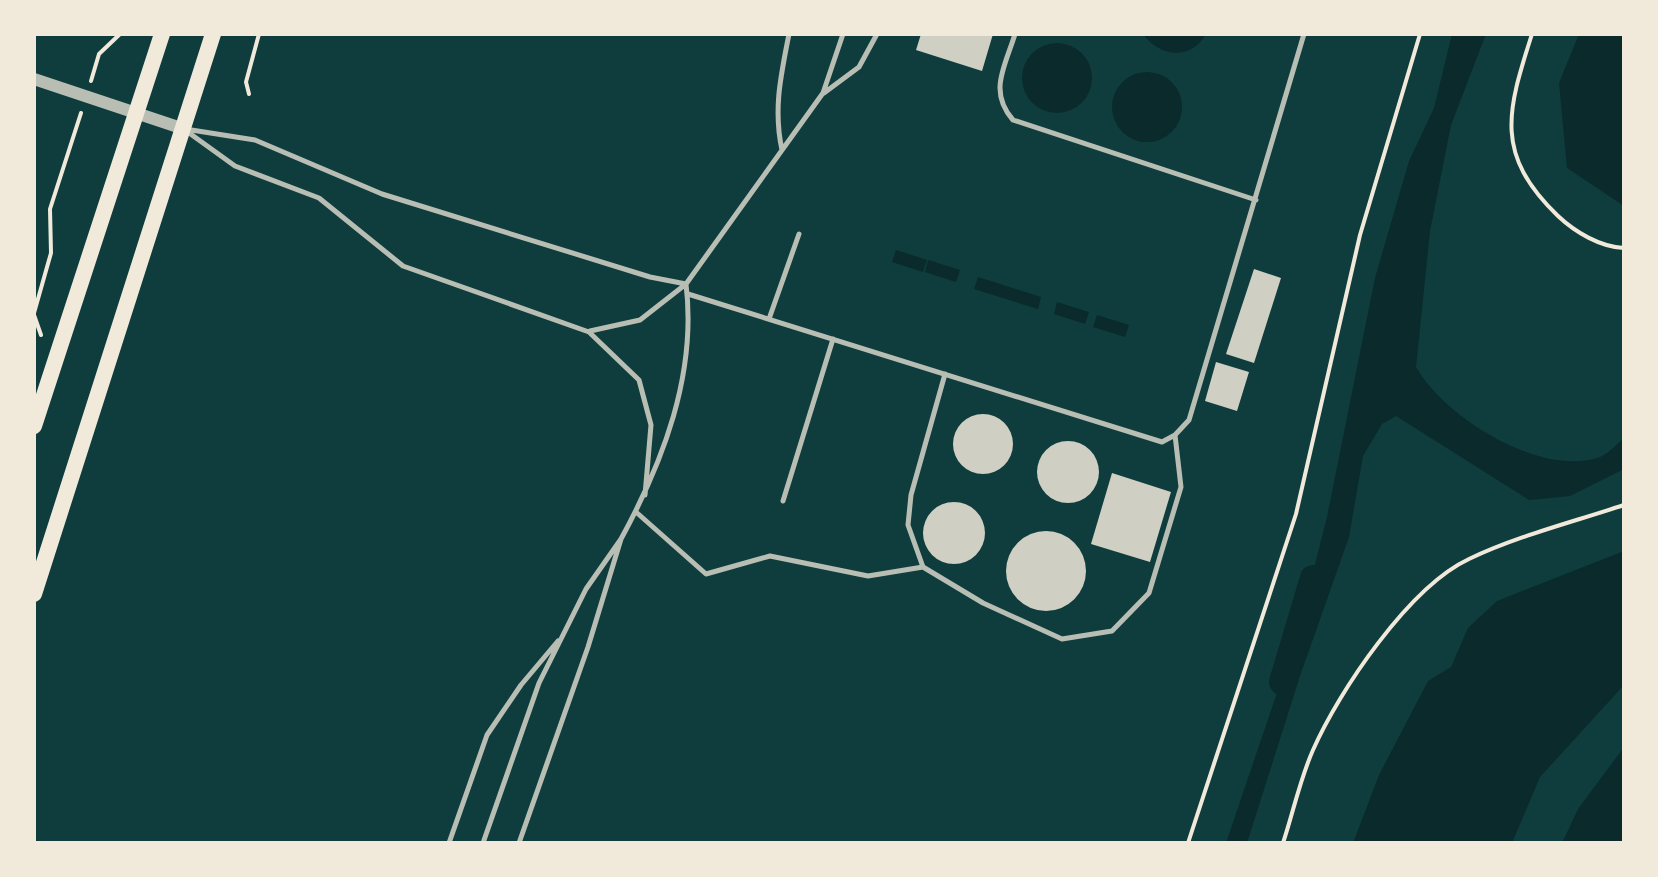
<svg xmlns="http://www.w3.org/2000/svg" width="1658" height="877" font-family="Figtree,sans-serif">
<rect width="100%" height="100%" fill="#0f3d3e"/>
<path fill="#0a2a2b" d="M 1143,34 L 1206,34 C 1191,61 1159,57 1143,34 Z
M 1452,34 L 1486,34 L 1451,125 L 1430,231 L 1416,367 C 1444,417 1541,478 1600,457 C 1608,454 1617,444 1624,438 L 1624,469 L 1570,496 L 1529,500 L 1396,416 L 1382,424 L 1363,456 L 1349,537 L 1300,676 L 1247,843 L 1226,843 L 1298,631 L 1327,517 L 1375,278 L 1409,161 L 1434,108 Z
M 1579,34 L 1624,34 L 1624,206 L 1567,168 L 1559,83 Z
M1022 78a35 35 0 1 1 70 0a35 35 0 1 1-70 0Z
M1112 107a35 35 0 1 1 70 0a35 35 0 1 1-70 0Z
M 896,250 L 927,260 L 923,272 L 892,262 Z
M 928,260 L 960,270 L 956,282 L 925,272 Z
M 978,277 L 1041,297 L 1038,309 L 974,289 Z
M 1057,302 L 1089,312 L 1085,324 L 1054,314 Z
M 1097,315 L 1129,325 L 1125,337 L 1093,327 Z
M 1624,551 L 1624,685 L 1540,777 L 1512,843 L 1353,843 L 1379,775 L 1428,681 L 1451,667 L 1468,628 L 1497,601 Z
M 1624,747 L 1624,843 L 1562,843 L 1578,809 Z"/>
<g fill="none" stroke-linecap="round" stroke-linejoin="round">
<path stroke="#0a2a2b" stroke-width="26" d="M 1282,682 L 1313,578"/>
</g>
<path fill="#cfcfc3" d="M 921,34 L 993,34 L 982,71 L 916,50 Z
M 1254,269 L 1281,278 L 1254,363 L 1226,354 Z
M 1216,362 L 1249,372 L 1237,411 L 1205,401 Z
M953 444a30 30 0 1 1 60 0a30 30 0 1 1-60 0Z
M1037 472a31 31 0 1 1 62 0a31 31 0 1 1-62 0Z
M 1112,473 L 1171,492 L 1150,562 L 1091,544 Z
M923 533a31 31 0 1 1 62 0a31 31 0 1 1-62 0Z
M1006 571a40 40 0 1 1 80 0a40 40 0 1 1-80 0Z"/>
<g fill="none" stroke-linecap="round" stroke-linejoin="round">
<path stroke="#f1e9da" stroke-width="4" d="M 1532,34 C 1507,112 1494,154 1558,216 C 1575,232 1600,247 1624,248
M 91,81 L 99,54 L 120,34
M 249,94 L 246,82 L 259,34
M 34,313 L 51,253 L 50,209 L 81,113
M 34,315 L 41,335
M 1188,843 L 1296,514 L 1360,235 L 1420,34
M 1283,843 C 1293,813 1300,779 1313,750 C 1339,691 1409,587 1469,559 C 1517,536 1573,522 1624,505"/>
<path stroke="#b8beb3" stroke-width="5" d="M 1015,34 C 1005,67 988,91 1013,120 L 1256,200
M 824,93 L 859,67 L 877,34
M 185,129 L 255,140 L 382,194 L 650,277 L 686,284
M 185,130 L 235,166 L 319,198 L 403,266 L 589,332 L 639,380 L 651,425 L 645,495
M 782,150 C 773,109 781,75 789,34
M 688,294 L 1162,442 L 1175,435 L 1189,420 L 1304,34
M 769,319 L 799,234
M 590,331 L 640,320 L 686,284
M 783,501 L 833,339
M 636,512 L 706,574 L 770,556 L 868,576 L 923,567 L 983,603 L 1062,639 L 1112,631 L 1149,593 L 1181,487 L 1175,435
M 621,539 C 663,462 697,374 686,284 L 823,93 L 843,34
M 923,567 L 908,525 L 911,495 L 945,374
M 449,843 L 487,735 L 521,685 L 558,641
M 483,843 L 539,683 L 586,589 L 621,539 L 588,647 L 519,843"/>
<path stroke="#b8beb3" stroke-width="12" d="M 34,79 L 184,129"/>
<path stroke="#f1e9da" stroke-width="16" d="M 34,426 L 162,34
M 34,594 L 213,34"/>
</g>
<rect width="1658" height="877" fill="none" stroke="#f1e9da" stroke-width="72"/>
</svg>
